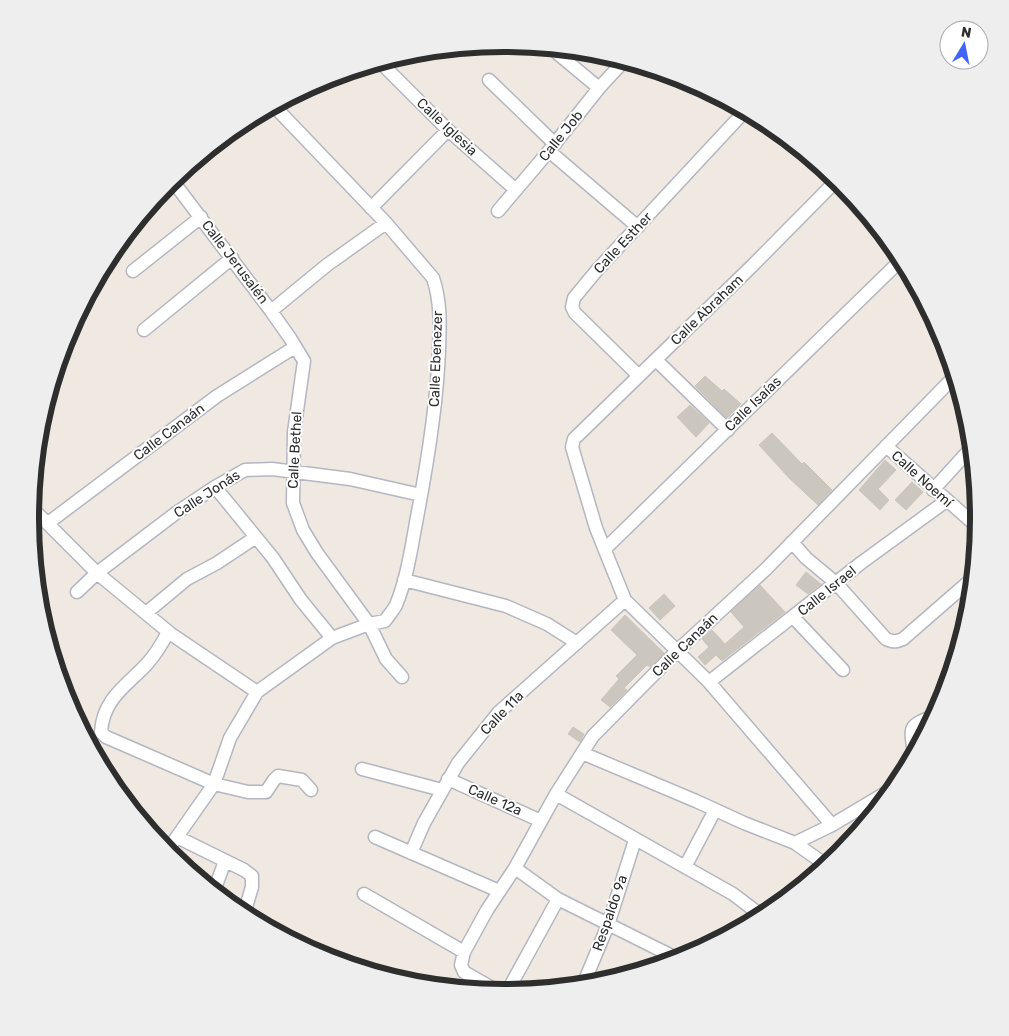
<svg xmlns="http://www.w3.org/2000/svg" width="1009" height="1036" font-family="Rubik,sans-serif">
<rect width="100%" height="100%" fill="#efe9e1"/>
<path fill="#cbc7bf" stroke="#cbc5ba" d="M 705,376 L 722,391 L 724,389 L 741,404 L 727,418 L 695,386 Z
M 690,405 L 709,423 L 696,437 L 677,417 Z
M 772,433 L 802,464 L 804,462 L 832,490 L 818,505 L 789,478 L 759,445 Z
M 885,460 L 896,470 L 878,489 L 889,500 L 880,510 L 859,490 Z
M 912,482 L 923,492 L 906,510 L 895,500 Z
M 806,572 L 821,584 L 808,594 L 796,585 Z
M 760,585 L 785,612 L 722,661 L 716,655 L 705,665 L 698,657 L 709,647 L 702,639 L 712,630 L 725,644 L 744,627 L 731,612 Z
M 664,594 L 675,606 L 660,620 L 649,608 Z
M 625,615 L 664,653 L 650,667 L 647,665 L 624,688 L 627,690 L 610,707 L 601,700 L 619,679 L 616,676 L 637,655 L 611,630 Z
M 573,727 L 584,734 L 580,742 L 568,734 Z"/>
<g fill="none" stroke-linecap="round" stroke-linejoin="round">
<defs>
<path id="minor" d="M 551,48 L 599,88
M 380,62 L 448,130 L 516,190
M 489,80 L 555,144
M 549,151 L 638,227
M 172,180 L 271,311 L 290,338 L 304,361 L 294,432 L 293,503 L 303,530 L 317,553 L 369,624 L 386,659 L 402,677
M 371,208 L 448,130
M 498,211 L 549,151 L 599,88 L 624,61
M 133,271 L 201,217
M 271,311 L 327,265 L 386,223
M 144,330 L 232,258
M 656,360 L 728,430
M 639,376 L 575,313 L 572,307 L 574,298 L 598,269 L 745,111
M 886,446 L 973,523 L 978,533
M 215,487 L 273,558 L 301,600 L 332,638
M 933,490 L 972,447
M 31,507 L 97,573 L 171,634 L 257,692
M 48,523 L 217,396 L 295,347
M 792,542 L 806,558 L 836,583 L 886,639 C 893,642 896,642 903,639 L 973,578
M 605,549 L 902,259
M 404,580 L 506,606 L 547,624 L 577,643
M 77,592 L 97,573 L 176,513 L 215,487 L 245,470 L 272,469 L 350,479 L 421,495
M 146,613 L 187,579 L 217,563 L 256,537
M 793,617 L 843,670
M 168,632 C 162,644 155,655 146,665 C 126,686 103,699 101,732 L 106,737 L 136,750 L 214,784 L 248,792 L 266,792 L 274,780 L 278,776 L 302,780 L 311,790
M 709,682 L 861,563 L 946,501
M 582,753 L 696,801 L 744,823 L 795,843 L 826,865
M 914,753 C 910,726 908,726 934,716
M 362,769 L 442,790
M 448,779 L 541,821
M 556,794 L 733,894 L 762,916
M 832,825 L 709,682 L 625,600 L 596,528 L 572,447 L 574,439 L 752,266 L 837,180
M 177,837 L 244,870 L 252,876 L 252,887 L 244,914
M 375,837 L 499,891
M 795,843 L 832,825 L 894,788
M 167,851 L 214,784 L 230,738 L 257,692 L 332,638 L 369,624 L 385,621 C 388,616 393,611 396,605 C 408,576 412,543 418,512 C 428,459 437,404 439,350 C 440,325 441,302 433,278 L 386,223 L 274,106
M 411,853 L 424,823 L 458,763 L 499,712 L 625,600
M 685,867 L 715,810
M 515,868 L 558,899 L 678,959
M 214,891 L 225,861
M 364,894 L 464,952
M 760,913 L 785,899
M 583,985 L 608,925 L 635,840
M 499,992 L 464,972 L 461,965 L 464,952 L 487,910 L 515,868 L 556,794 L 593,736 L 677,651 L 766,569 L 955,376
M 507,992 L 558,899"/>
</defs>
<use href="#minor" stroke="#b4b7c1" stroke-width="15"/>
<use href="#minor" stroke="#fff" stroke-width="12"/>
</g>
<g text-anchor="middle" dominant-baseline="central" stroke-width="4" stroke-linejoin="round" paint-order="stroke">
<g font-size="14" fill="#2e2e2e" stroke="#fff">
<text transform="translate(447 127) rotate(43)">Calle Iglesia</text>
<text transform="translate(561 136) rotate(-51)">Calle Job</text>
<text transform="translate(623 243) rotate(-47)">Calle Esther</text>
<text transform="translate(235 262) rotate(53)">Calle Jerusalén</text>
<text transform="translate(707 310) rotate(-44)">Calle Abraham</text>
<text transform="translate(436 359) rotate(-88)">Calle Ebenezer</text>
<text transform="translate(753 404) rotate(-44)">Calle Isaías</text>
<text transform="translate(169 432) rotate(-37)">Calle Canaán</text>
<text transform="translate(295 450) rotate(-87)">Calle Bethel</text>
<text transform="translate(922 479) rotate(42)">Calle Noemí</text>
<text transform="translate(207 494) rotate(-33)">Calle Jonás</text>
<text transform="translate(827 591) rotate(-39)">Calle Israel</text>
<text transform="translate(685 645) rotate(-44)">Calle Canaán</text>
<text transform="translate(502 713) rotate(-46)">Calle 11a</text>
<text transform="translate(495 800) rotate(24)">Calle 12a</text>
<text transform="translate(610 913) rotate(-71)">Respaldo 9a</text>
</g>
</g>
<path d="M0 0H1009V1036H0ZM504 52H505A465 465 0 0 1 970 517V519A465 465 0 0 1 505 984H504A465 465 0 0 1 39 519V517A465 465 0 0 1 504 52Z" fill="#eee" fill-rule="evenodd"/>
<path fill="none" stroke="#2e2e2e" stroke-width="6" d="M504 52H505A465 465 0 0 1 970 517V519A465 465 0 0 1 505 984H504A465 465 0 0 1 39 519V517A465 465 0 0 1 504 52Z"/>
<g transform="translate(964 45) rotate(10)"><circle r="24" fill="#ffffff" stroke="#ababab"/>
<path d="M0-4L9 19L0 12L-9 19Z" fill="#4264fb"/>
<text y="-8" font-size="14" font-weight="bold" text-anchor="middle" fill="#2e2e2e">N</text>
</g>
</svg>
